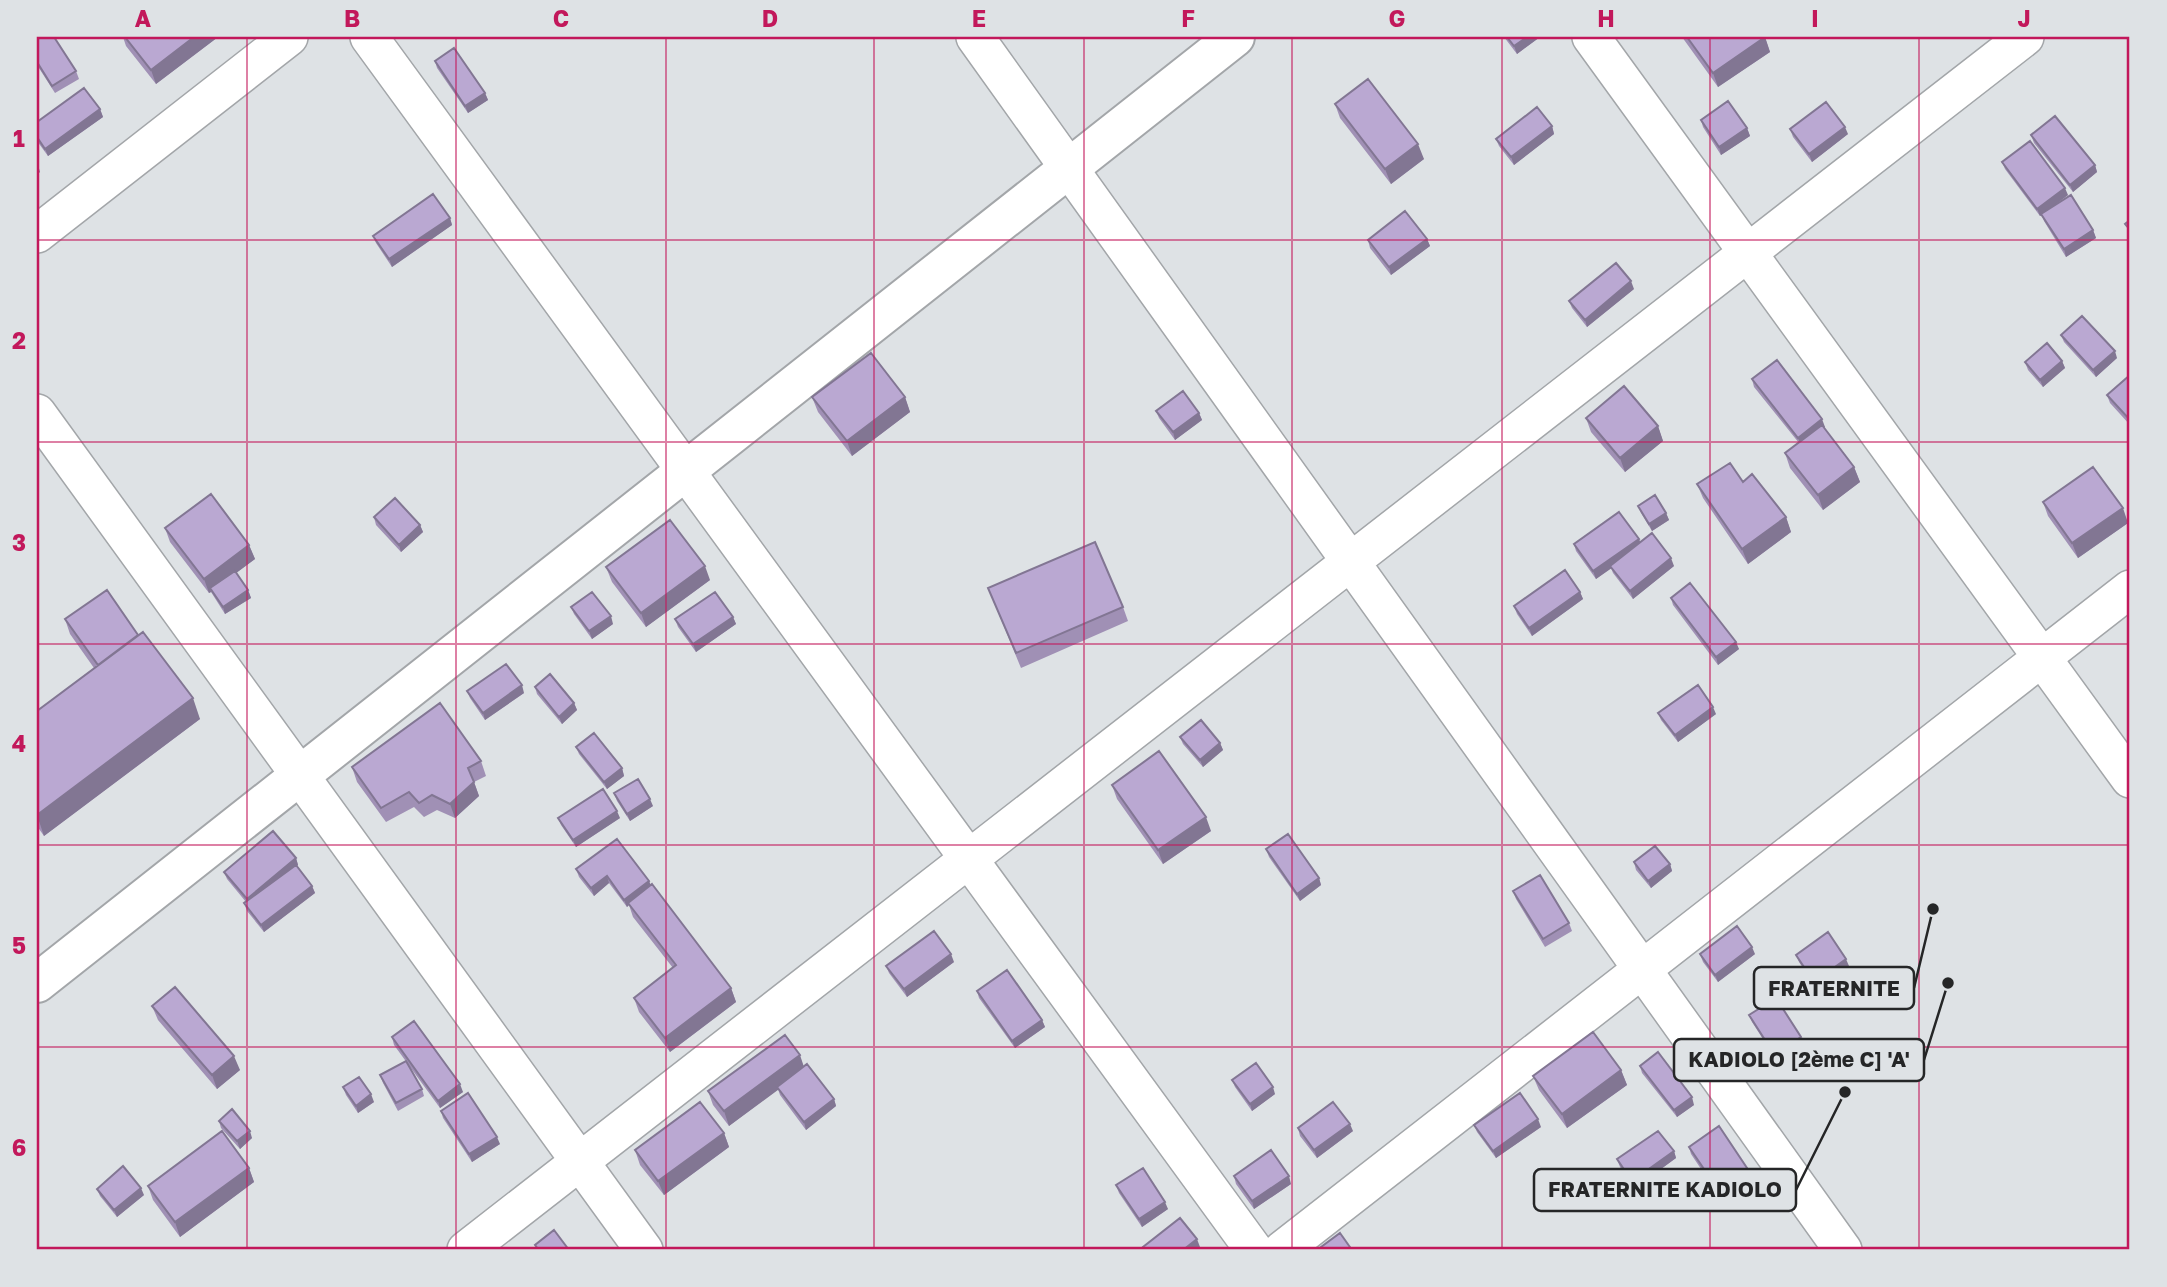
<svg xmlns="http://www.w3.org/2000/svg" width="2167" height="1287" font-family="'Golos Text',sans-serif">
<rect width="100%" height="100%" fill="#dee2e5"/>
<g fill="none" stroke-linecap="round" stroke-linejoin="round">
<defs>
<path id="street" d="M 369,37 L 1254,1250
M 975,37 L 1843,1250
M 1591,37 L 2130,779
M 37,234 L 289,37
M 37,413 L 644,1250
M 466,1250 L 2025,37
M 1282,1250 L 2130,589"/>
<path id="secondary" d="M 37,983 L 1235,37"/>
</defs>
<use href="#street" stroke="#a3a6a9" stroke-width="40"/>
<use href="#secondary" stroke="#a3a6a9" stroke-width="42"/>
<use href="#street" stroke="#fff" stroke-width="37"/>
<use href="#secondary" stroke="#fff" stroke-width="38"/>
</g>
<path fill="#a090b5" d="M 123,37 L 218,37 L 156,84 L 126,46 Z
M 1504,37 L 1540,37 L 1517,54 Z
M 1682,37 L 1765,37 L 1770,52 L 1718,87 Z
M 37,39 L 76,71 L 79,79 L 55,93 L 37,65 Z
M 435,61 L 485,93 L 488,100 L 468,113 L 437,68 Z
M 1335,104 L 1424,159 L 1391,184 L 1340,118 Z
M 100,109 L 103,117 L 48,156 L 37,141 L 37,122 Z
M 1701,120 L 1747,128 L 1750,136 L 1721,155 L 1703,127 Z
M 1552,126 L 1554,134 L 1514,165 L 1499,146 L 1496,139 Z
M 1790,129 L 1848,134 L 1812,162 L 1793,137 Z
M 2031,135 L 2095,165 L 2097,172 L 2073,192 L 2034,143 Z
M 2002,162 L 2068,195 L 2054,206 L 2093,230 L 2096,238 L 2066,257 L 2044,221 L 2042,215 L 2040,216 L 2005,169 Z
M 450,218 L 452,225 L 392,267 L 376,243 L 373,236 Z
M 1427,239 L 1430,246 L 1391,275 L 1370,248 L 1368,240 Z
M 1634,289 L 1587,327 L 1572,308 L 1569,301 Z
M 2061,335 L 2117,358 L 2096,377 L 2064,342 Z
M 2062,361 L 2065,368 L 2043,387 L 2028,370 L 2025,362 Z
M 2130,376 L 2130,425 L 2110,403 L 2107,395 Z
M 1752,379 L 1825,427 L 1824,428 L 1854,467 L 1860,482 L 1823,510 L 1790,468 L 1785,453 L 1799,443 L 1754,387 Z
M 812,397 L 905,397 L 910,412 L 852,456 L 818,412 Z
M 1156,411 L 1199,413 L 1202,420 L 1175,440 L 1159,418 Z
M 1586,418 L 1658,426 L 1663,441 L 1625,472 L 1591,432 Z
M 1743,482 L 1786,517 L 1791,532 L 1748,564 L 1703,498 L 1697,484 Z
M 2043,502 L 2128,523 L 2078,558 L 2048,516 Z
M 1638,506 L 1666,513 L 1669,520 L 1652,531 L 1641,513 Z
M 374,517 L 420,525 L 423,532 L 401,552 L 376,525 Z
M 165,528 L 249,545 L 255,559 L 236,573 L 248,590 L 251,598 L 225,614 L 211,592 L 209,593 L 170,542 Z
M 1639,539 L 1640,543 L 1674,566 L 1633,599 L 1613,573 L 1611,568 L 1596,579 L 1576,551 L 1574,544 Z
M 606,567 L 710,580 L 646,627 L 612,582 Z
M 988,588 L 1123,607 L 1128,621 L 1021,668 Z
M 1580,592 L 1583,599 L 1532,636 L 1517,614 L 1514,606 Z
M 1671,598 L 1739,649 L 1718,665 L 1673,605 Z
M 571,607 L 613,624 L 592,639 L 574,614 Z
M 733,617 L 736,624 L 696,652 L 678,627 L 675,619 Z
M 65,619 L 138,635 L 200,719 L 44,836 L 37,826 L 37,711 L 94,668 L 70,634 Z
M 535,687 L 574,703 L 577,710 L 562,724 L 537,694 Z
M 467,691 L 524,693 L 485,720 L 470,698 Z
M 1658,713 L 1716,714 L 1678,742 L 1661,720 Z
M 1180,737 L 1220,743 L 1223,750 L 1203,767 L 1183,744 Z
M 576,747 L 622,768 L 624,776 L 607,789 L 579,754 Z
M 481,761 L 486,776 L 474,782 L 479,796 L 455,818 L 437,810 L 424,817 L 414,807 L 386,822 L 357,782 L 352,767 Z
M 1112,785 L 1211,831 L 1163,864 L 1117,799 Z
M 614,793 L 653,806 L 630,821 L 617,801 Z
M 558,818 L 620,818 L 576,847 L 561,825 Z
M 1266,849 L 1319,878 L 1321,885 L 1300,901 L 1269,857 Z
M 296,858 L 298,865 L 297,866 L 312,886 L 315,893 L 264,932 L 247,911 L 244,903 L 246,902 L 227,879 L 224,872 Z
M 1634,862 L 1670,864 L 1672,871 L 1651,888 L 1636,870 Z
M 576,869 L 649,881 L 650,885 L 731,988 L 736,1002 L 670,1052 L 639,1012 L 634,998 L 673,968 L 633,917 L 629,905 L 627,907 L 609,883 L 594,896 L 579,877 Z
M 1513,891 L 1569,923 L 1572,931 L 1545,947 L 1516,899 Z
M 1700,954 L 1755,954 L 1718,982 L 1703,962 Z
M 1796,955 L 1849,966 L 1817,989 L 1799,962 Z
M 954,962 L 907,997 L 889,973 L 886,966 Z
M 977,991 L 1042,1020 L 1045,1027 L 1015,1048 L 979,998 Z
M 152,1006 L 240,1070 L 217,1089 L 158,1020 Z
M 1749,1015 L 1801,1037 L 1803,1045 L 1777,1061 L 1752,1022 Z
M 392,1037 L 463,1092 L 440,1108 L 394,1045 Z
M 1640,1066 L 1694,1105 L 1677,1117 L 1642,1073 Z
M 804,1067 L 834,1099 L 836,1106 L 806,1130 L 780,1095 L 778,1089 L 729,1126 L 713,1105 L 708,1091 Z
M 1621,1070 L 1627,1085 L 1567,1128 L 1539,1090 L 1533,1076 Z
M 380,1075 L 422,1089 L 424,1096 L 398,1111 L 383,1083 Z
M 1232,1080 L 1275,1094 L 1252,1111 L 1235,1087 Z
M 343,1087 L 374,1102 L 358,1113 L 346,1095 Z
M 441,1111 L 500,1144 L 472,1162 L 443,1118 Z
M 219,1121 L 252,1138 L 240,1149 L 221,1128 Z
M 1474,1125 L 1541,1127 L 1496,1158 L 1477,1132 Z
M 1298,1128 L 1353,1131 L 1317,1158 L 1300,1136 Z
M 724,1133 L 729,1147 L 664,1195 L 640,1165 L 635,1150 Z
M 1689,1147 L 1751,1178 L 1721,1199 L 1691,1154 Z
M 1674,1151 L 1676,1158 L 1635,1188 L 1620,1167 L 1617,1159 Z
M 249,1168 L 254,1182 L 180,1237 L 153,1200 L 148,1186 Z
M 1234,1176 L 1291,1184 L 1254,1209 L 1236,1184 Z
M 1116,1185 L 1168,1209 L 1142,1227 L 1119,1193 Z
M 97,1189 L 144,1195 L 117,1217 L 100,1196 Z"/>
<path fill="#827693" d="M 194,37 L 218,37 L 156,84 L 151,70 Z
M 1527,37 L 1540,37 L 1517,54 L 1514,46 Z
M 1765,37 L 1770,52 L 1718,87 L 1713,73 Z
M 485,93 L 488,100 L 468,113 L 465,106 Z
M 100,109 L 103,117 L 48,156 L 45,149 Z
M 1552,126 L 1554,134 L 1514,165 L 1511,157 Z
M 1845,127 L 1848,134 L 1812,162 L 1809,154 Z
M 1747,128 L 1750,136 L 1721,155 L 1719,147 Z
M 1418,144 L 1424,159 L 1391,184 L 1385,169 Z
M 38,165 L 40,172 L 37,175 L 37,166 Z
M 2095,165 L 2097,172 L 2073,192 L 2070,185 Z
M 2065,188 L 2068,195 L 2040,216 L 2037,209 Z
M 450,218 L 452,225 L 392,267 L 389,259 Z
M 2093,230 L 2096,238 L 2066,257 L 2064,249 Z
M 1427,239 L 1430,246 L 1391,275 L 1389,267 Z
M 1631,281 L 1634,289 L 1587,327 L 1585,320 Z
M 2115,351 L 2117,358 L 2096,377 L 2093,370 Z
M 2062,361 L 2065,368 L 2043,387 L 2040,380 Z
M 905,397 L 910,412 L 852,456 L 847,441 Z
M 1199,413 L 1202,420 L 1175,440 L 1173,432 Z
M 1822,419 L 1825,427 L 1801,446 L 1798,438 Z
M 1658,426 L 1663,441 L 1625,472 L 1620,458 Z
M 1854,467 L 1860,482 L 1823,510 L 1818,495 Z
M 2123,508 L 2128,523 L 2078,558 L 2072,543 Z
M 1666,513 L 1669,520 L 1652,531 L 1649,524 Z
M 1786,517 L 1791,532 L 1748,564 L 1742,549 Z
M 420,525 L 423,532 L 401,552 L 399,545 Z
M 1639,539 L 1642,547 L 1596,579 L 1593,571 Z
M 249,545 L 255,559 L 212,591 L 210,588 L 211,592 L 209,593 L 204,579 Z
M 1671,558 L 1674,566 L 1633,599 L 1630,591 Z
M 705,566 L 710,580 L 646,627 L 641,613 Z
M 248,590 L 251,598 L 225,614 L 223,607 Z
M 1580,592 L 1583,599 L 1532,636 L 1529,628 Z
M 611,616 L 613,624 L 592,639 L 589,631 Z
M 733,617 L 736,624 L 696,652 L 693,644 Z
M 1736,642 L 1739,649 L 1718,665 L 1716,657 Z
M 522,685 L 524,693 L 485,720 L 483,713 Z
M 193,698 L 200,719 L 44,836 L 37,815 Z
M 574,703 L 577,710 L 562,724 L 559,717 Z
M 1713,707 L 1716,714 L 1678,742 L 1675,735 Z
M 1220,743 L 1223,750 L 1203,767 L 1200,760 Z
M 622,768 L 624,776 L 607,789 L 604,782 Z
M 474,782 L 479,796 L 455,818 L 450,804 Z
M 650,799 L 653,806 L 630,821 L 627,814 Z
M 617,811 L 620,818 L 576,847 L 573,840 Z
M 1206,817 L 1211,831 L 1163,864 L 1158,850 Z
M 296,858 L 298,865 L 249,906 L 247,899 Z
M 1670,864 L 1672,871 L 1651,888 L 1648,881 Z
M 607,876 L 609,883 L 594,896 L 591,888 Z
M 1319,878 L 1321,885 L 1300,901 L 1297,894 Z
M 649,881 L 652,888 L 628,903 L 629,905 L 627,907 L 624,900 Z
M 312,886 L 315,893 L 264,932 L 261,925 Z
M 1752,947 L 1755,954 L 1718,982 L 1715,975 Z
M 951,954 L 954,962 L 907,997 L 904,989 Z
M 1846,959 L 1849,966 L 1817,989 L 1814,982 Z
M 731,988 L 736,1002 L 670,1052 L 665,1038 Z
M 1042,1020 L 1045,1027 L 1015,1048 L 1012,1041 Z
M 1801,1037 L 1803,1045 L 1777,1061 L 1774,1054 Z
M 800,1055 L 805,1070 L 729,1126 L 724,1111 Z
M 234,1056 L 240,1070 L 217,1089 L 212,1075 Z
M 1621,1070 L 1627,1085 L 1567,1128 L 1562,1114 Z
M 460,1084 L 463,1092 L 440,1108 L 438,1101 Z
M 1273,1087 L 1275,1094 L 1252,1111 L 1250,1104 Z
M 371,1094 L 374,1102 L 358,1113 L 356,1106 Z
M 1692,1097 L 1694,1105 L 1677,1117 L 1674,1110 Z
M 834,1099 L 836,1106 L 806,1130 L 804,1122 Z
M 1538,1119 L 1541,1127 L 1496,1158 L 1493,1151 Z
M 1350,1124 L 1353,1131 L 1317,1158 L 1314,1150 Z
M 250,1131 L 252,1138 L 240,1149 L 237,1141 Z
M 724,1133 L 729,1147 L 664,1195 L 658,1181 Z
M 497,1137 L 500,1144 L 472,1162 L 469,1154 Z
M 1674,1151 L 1676,1158 L 1635,1188 L 1632,1181 Z
M 249,1168 L 254,1182 L 180,1237 L 175,1222 Z
M 1749,1171 L 1751,1178 L 1721,1199 L 1719,1191 Z
M 1289,1176 L 1291,1184 L 1254,1209 L 1252,1201 Z
M 141,1188 L 144,1195 L 117,1217 L 114,1210 Z
M 1165,1202 L 1168,1209 L 1142,1227 L 1139,1219 Z
M 1197,1239 L 1200,1247 L 1195,1250 L 1183,1250 Z"/>
<path fill="#baa8d2" stroke="#827693" stroke-width="2" d="M 41,37 L 54,37 L 76,71 L 52,86 L 37,62 L 37,39 Z
M 125,37 L 194,37 L 151,70 Z
M 1507,37 L 1527,37 L 1514,46 Z
M 1687,37 L 1765,37 L 1713,73 Z
M 454,48 L 485,93 L 465,106 L 435,61 Z
M 1368,79 L 1418,144 L 1385,169 L 1335,104 Z
M 84,88 L 100,109 L 45,149 L 37,137 L 37,122 Z
M 1728,101 L 1747,128 L 1719,147 L 1701,120 Z
M 1826,102 L 1845,127 L 1809,154 L 1790,129 Z
M 1537,107 L 1552,126 L 1511,157 L 1496,139 Z
M 2055,116 L 2095,165 L 2070,185 L 2031,135 Z
M 2030,141 L 2065,188 L 2037,209 L 2002,162 Z
M 433,194 L 450,218 L 389,259 L 373,236 Z
M 2071,195 L 2093,230 L 2064,249 L 2041,214 Z
M 1405,211 L 1427,239 L 1389,267 L 1368,240 Z
M 2130,220 L 2130,230 L 2125,224 Z
M 1616,263 L 1631,281 L 1585,320 L 1569,301 Z
M 2082,316 L 2115,351 L 2093,370 L 2061,335 Z
M 2047,343 L 2062,361 L 2040,380 L 2025,362 Z
M 871,353 L 905,397 L 847,441 L 812,397 Z
M 1777,360 L 1822,419 L 1798,438 L 1752,379 Z
M 2130,375 L 2130,420 L 2107,395 Z
M 1624,386 L 1658,426 L 1620,458 L 1586,418 Z
M 1183,391 L 1199,413 L 1173,432 L 1156,411 Z
M 1822,425 L 1854,467 L 1818,495 L 1785,453 Z
M 1730,463 L 1743,482 L 1752,474 L 1786,517 L 1742,549 L 1697,484 Z
M 2093,467 L 2123,508 L 2072,543 L 2043,502 Z
M 211,494 L 249,545 L 204,579 L 165,528 Z
M 1655,495 L 1666,513 L 1649,524 L 1638,506 Z
M 395,498 L 420,525 L 399,545 L 374,517 Z
M 1619,512 L 1639,539 L 1593,571 L 1574,544 Z
M 670,520 L 705,566 L 641,613 L 606,567 Z
M 1652,533 L 1671,558 L 1630,591 L 1610,566 Z
M 1095,542 L 1123,607 L 1016,653 L 988,588 Z
M 1565,570 L 1580,592 L 1529,628 L 1514,606 Z
M 235,571 L 248,590 L 223,607 L 210,588 Z
M 1690,583 L 1736,642 L 1716,657 L 1671,598 Z
M 107,590 L 138,635 L 98,665 L 65,619 Z
M 592,592 L 611,616 L 589,631 L 571,607 Z
M 715,592 L 733,617 L 693,644 L 675,619 Z
M 143,632 L 193,698 L 37,815 L 37,711 Z
M 506,664 L 522,685 L 483,713 L 467,691 Z
M 550,674 L 574,703 L 559,717 L 535,687 Z
M 1698,685 L 1713,707 L 1675,735 L 1658,713 Z
M 440,703 L 481,761 L 468,768 L 474,782 L 450,804 L 432,795 L 419,803 L 409,792 L 381,808 L 352,767 Z
M 1201,720 L 1220,743 L 1200,760 L 1180,737 Z
M 594,733 L 622,768 L 604,782 L 576,747 Z
M 1159,751 L 1206,817 L 1158,850 L 1112,785 Z
M 638,779 L 650,799 L 627,814 L 614,793 Z
M 603,789 L 617,811 L 573,840 L 558,818 Z
M 273,831 L 296,858 L 247,899 L 224,872 Z
M 1288,834 L 1319,878 L 1297,894 L 1266,849 Z
M 617,839 L 649,881 L 624,900 L 607,876 L 591,888 L 576,869 Z
M 1655,846 L 1670,864 L 1648,881 L 1634,862 Z
M 296,865 L 312,886 L 261,925 L 244,903 Z
M 1540,875 L 1569,923 L 1543,939 L 1513,891 Z
M 652,884 L 731,988 L 665,1038 L 634,998 L 676,965 L 628,903 Z
M 1737,926 L 1752,947 L 1715,975 L 1700,954 Z
M 934,931 L 951,954 L 904,989 L 886,966 Z
M 1828,932 L 1846,959 L 1814,982 L 1796,955 Z
M 1007,970 L 1042,1020 L 1012,1041 L 977,991 Z
M 175,987 L 234,1056 L 212,1075 L 152,1006 Z
M 1776,998 L 1801,1037 L 1774,1054 L 1749,1015 Z
M 414,1021 L 460,1084 L 438,1101 L 392,1037 Z
M 1593,1032 L 1621,1070 L 1562,1114 L 1533,1076 Z
M 785,1035 L 800,1055 L 724,1111 L 708,1091 Z
M 1658,1052 L 1692,1097 L 1674,1110 L 1640,1066 Z
M 406,1061 L 422,1089 L 396,1103 L 380,1075 Z
M 1256,1063 L 1273,1087 L 1250,1104 L 1232,1080 Z
M 807,1064 L 834,1099 L 804,1122 L 777,1087 Z
M 359,1077 L 371,1094 L 356,1106 L 343,1087 Z
M 468,1093 L 497,1137 L 469,1154 L 441,1111 Z
M 1520,1093 L 1538,1119 L 1493,1151 L 1474,1125 Z
M 700,1102 L 724,1133 L 658,1181 L 635,1150 Z
M 1333,1102 L 1350,1124 L 1314,1150 L 1298,1128 Z
M 232,1109 L 250,1131 L 237,1141 L 219,1121 Z
M 1719,1126 L 1749,1171 L 1719,1191 L 1689,1147 Z
M 222,1131 L 249,1168 L 175,1222 L 148,1186 Z
M 1658,1131 L 1674,1151 L 1632,1181 L 1617,1159 Z
M 1271,1150 L 1289,1176 L 1252,1201 L 1234,1176 Z
M 123,1166 L 141,1188 L 114,1210 L 97,1189 Z
M 1143,1168 L 1165,1202 L 1139,1219 L 1116,1185 Z
M 1180,1218 L 1197,1239 L 1183,1250 L 1145,1250 L 1143,1247 Z
M 554,1230 L 569,1250 L 539,1250 L 535,1245 Z
M 1340,1233 L 1352,1250 L 1317,1250 Z"/>
<path fill="none" stroke="#c2185b" stroke-width="2" stroke-opacity="0.55" d="M 247,37 L 247,1250M 456,37 L 456,1250M 666,37 L 666,1250M 874,37 L 874,1250M 1084,37 L 1084,1250M 1292,37 L 1292,1250M 1502,37 L 1502,1250M 1710,37 L 1710,1250M 1919,37 L 1919,1250M 37,240 L 2130,240M 37,442 L 2130,442M 37,644 L 2130,644M 37,845 L 2130,845M 37,1047 L 2130,1047"/>
<path fill="none" stroke="#252627" stroke-width="2.5" d="M1933 909L1914 988M1948 983L1924 1060M1845 1092L1796 1190"/>
<g fill="#252627" stroke="#dee2e5" stroke-width="2.5">
<circle cx="1933" cy="909" r="7"/>
<circle cx="1948" cy="983" r="7"/>
<circle cx="1845" cy="1092" r="7"/>
</g>
<g fill="#dee2e5" stroke="#252627" stroke-width="2.5">
<rect x="1754" y="967" width="160" height="42" rx="7"/>
<rect x="1674" y="1039" width="250" height="42" rx="7"/>
<rect x="1534" y="1169" width="262" height="42" rx="7"/>
</g>
<g font-size="21" text-anchor="middle" font-weight="bold" fill="#252627">
<text x="1834" y="996">FRATERNITE</text>
<text x="1799" y="1067">KADIOLO [2ème C] 'A'</text>
<text x="1665" y="1197">FRATERNITE KADIOLO</text>
</g>
<rect width="2167" height="1287" fill="none" stroke="#dee2e5" stroke-width="77"/>
<rect x="38" y="38" width="2090" height="1210" fill="none" stroke="#c2185b" stroke-width="2.5"/>
<g font-size="23" text-anchor="middle" font-weight="bold" fill="#c2185b">
<text x="143" y="27">A</text>
<text x="352" y="27">B</text>
<text x="561" y="27">C</text>
<text x="770" y="27">D</text>
<text x="979" y="27">E</text>
<text x="1188" y="27">F</text>
<text x="1397" y="27">G</text>
<text x="1606" y="27">H</text>
<text x="1815" y="27">I</text>
<text x="2024" y="27">J</text>
<text x="19" y="147">1</text>
<text x="19" y="349">2</text>
<text x="19" y="551">3</text>
<text x="19" y="752">4</text>
<text x="19" y="954">5</text>
<text x="19" y="1156">6</text>
</g>
</svg>
